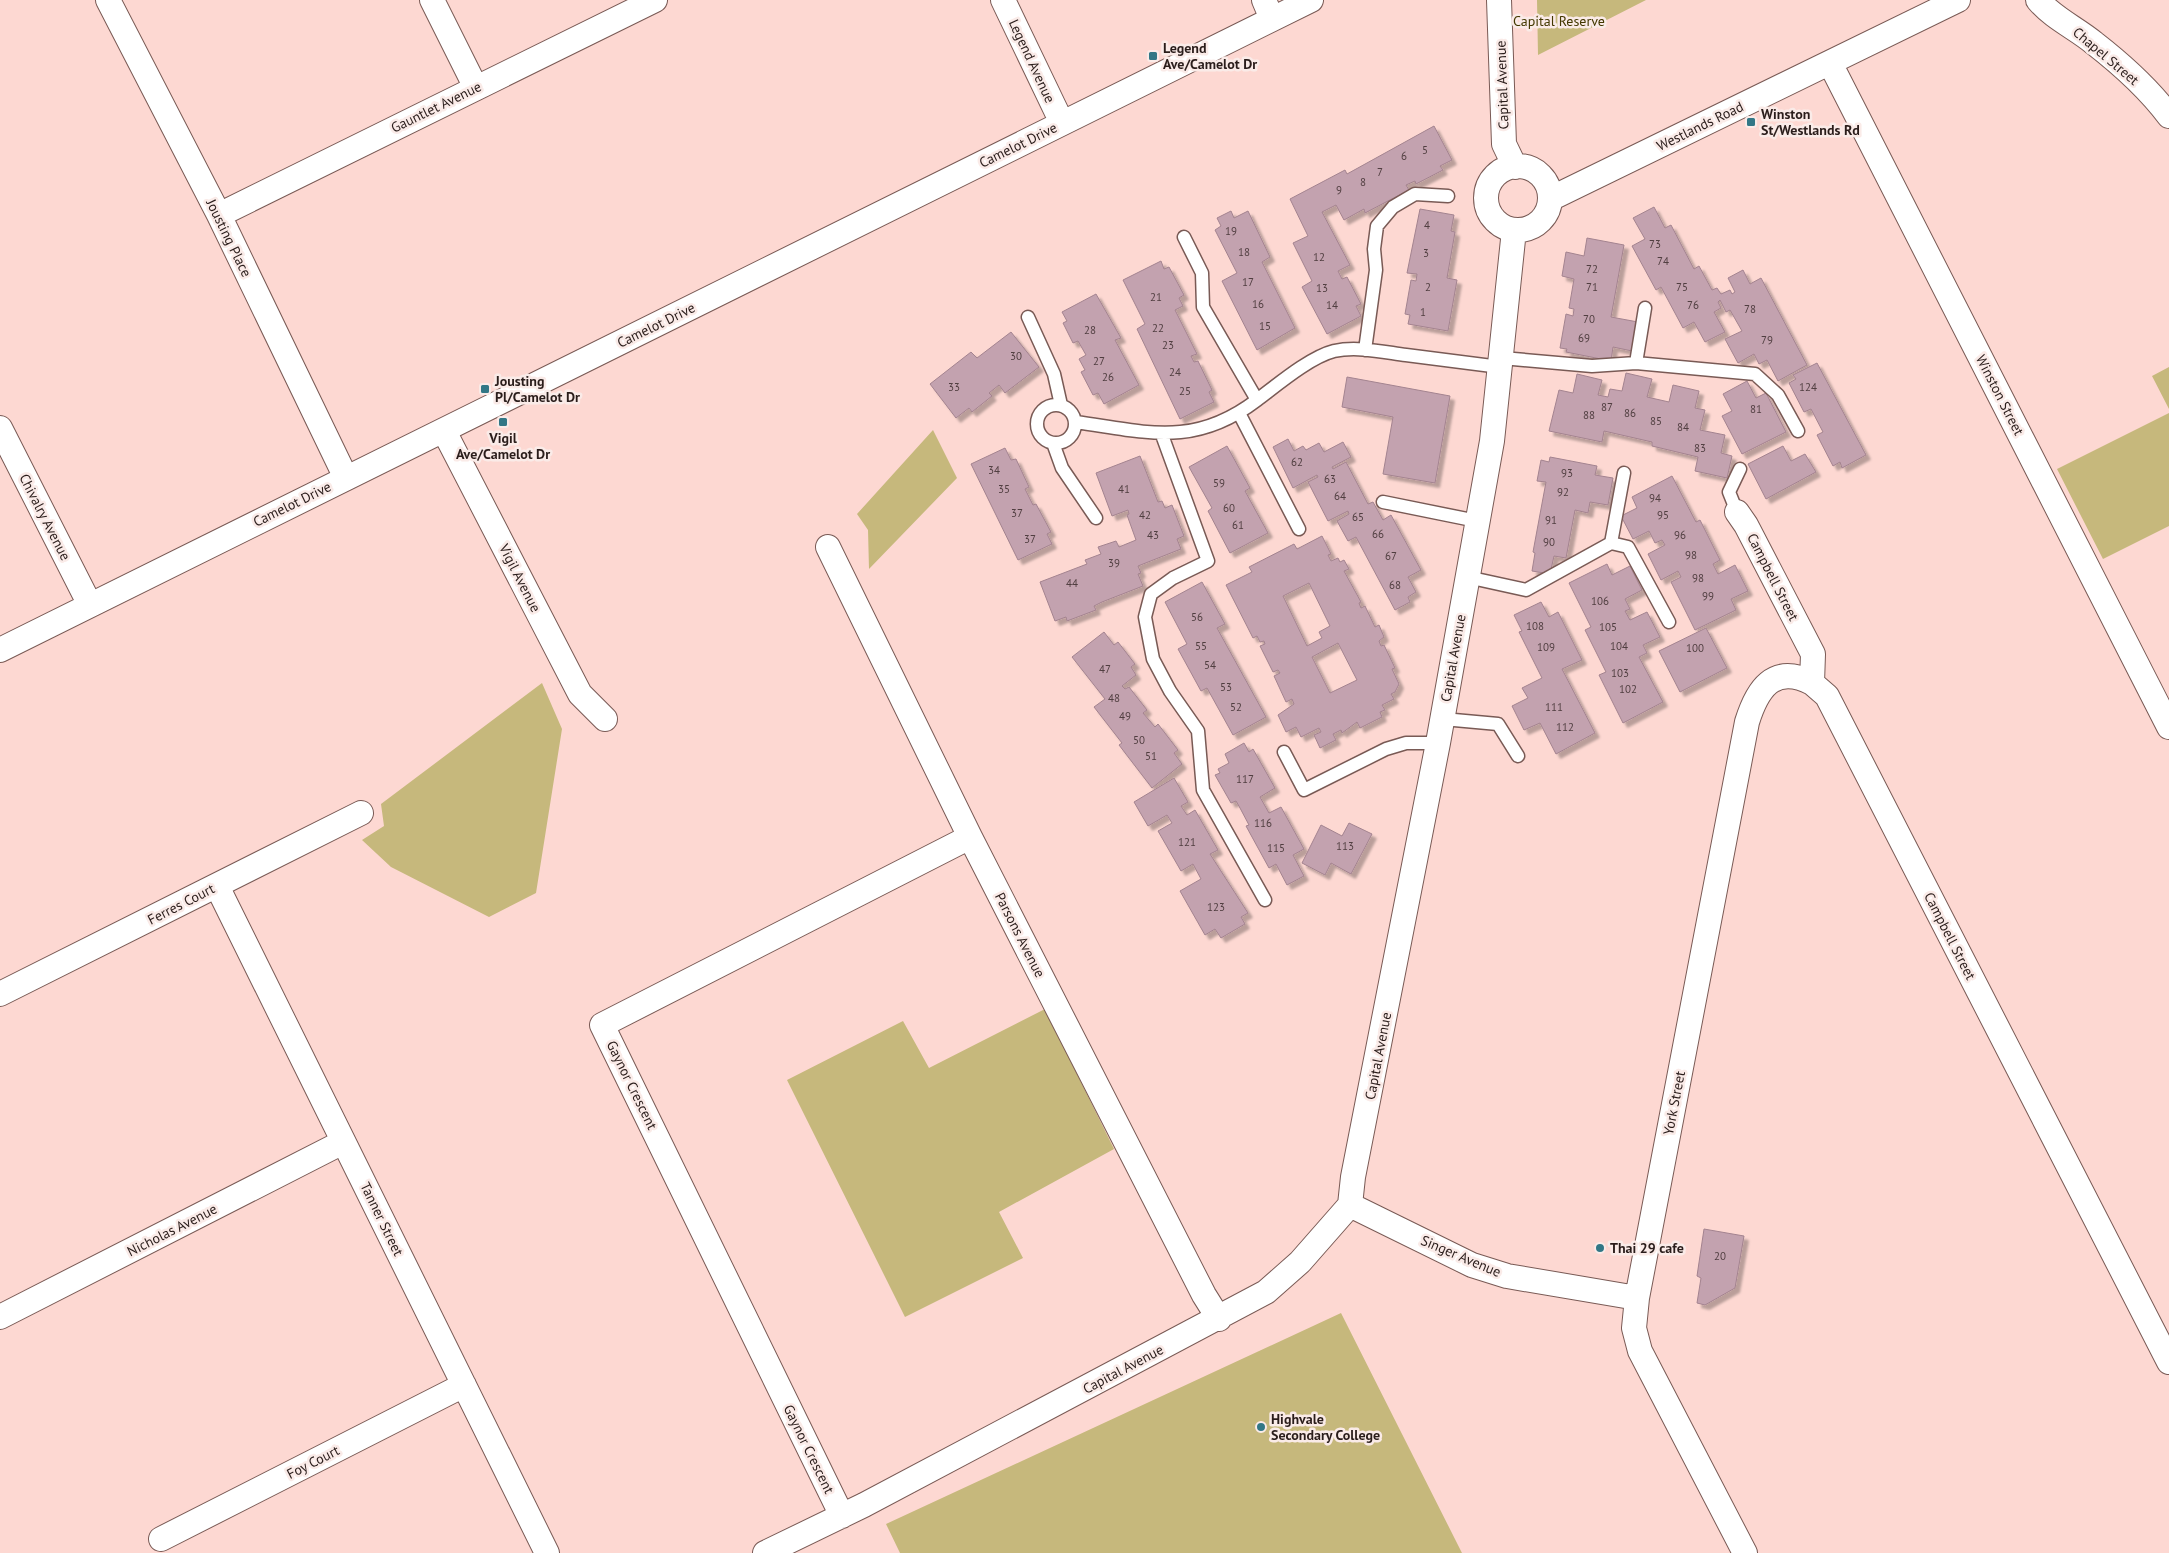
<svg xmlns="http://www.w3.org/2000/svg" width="2169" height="1553" font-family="'PT Sans',sans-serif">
<defs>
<filter id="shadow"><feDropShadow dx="4.5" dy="4.5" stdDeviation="1" flood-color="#0004"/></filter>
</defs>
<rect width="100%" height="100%" fill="#fdd8d2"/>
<path fill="#c6b87c" d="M 1537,0 L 1646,0 L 1538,55 Z
M 2169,367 L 2169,409 L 2152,376 Z
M 2169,413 L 2169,526 L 2103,559 L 2057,469 Z
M 933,430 L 957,478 L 869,569 L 868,530 L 857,514 Z
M 542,683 L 562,729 L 536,893 L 489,917 L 391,867 L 362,840 L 384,826 L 381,804 Z
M 1045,1009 L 1114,1149 L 999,1212 L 1023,1258 L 905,1317 L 787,1080 L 903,1021 L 929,1068 Z
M 1341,1313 L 1462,1553 L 900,1553 L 886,1524 Z"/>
<path fill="#c3a2af" stroke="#a3838f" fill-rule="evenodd" filter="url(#shadow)" d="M 1434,126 L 1452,160 L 1440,166 L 1443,170 L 1416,184 L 1415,181 L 1406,185 L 1409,190 L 1365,213 L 1364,209 L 1344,220 L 1336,205 L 1322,212 L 1350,265 L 1338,271 L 1342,279 L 1347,277 L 1361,304 L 1356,306 L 1361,316 L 1327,334 L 1302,287 L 1312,281 L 1293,243 L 1308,236 L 1290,199 L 1345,170 L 1347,174 Z
M 1654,207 L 1665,228 L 1671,225 L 1694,269 L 1699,266 L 1712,290 L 1717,288 L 1721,294 L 1730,290 L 1732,294 L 1735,292 L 1728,278 L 1743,270 L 1750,284 L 1761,278 L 1807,365 L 1778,381 L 1767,360 L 1759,364 L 1754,354 L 1738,363 L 1725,339 L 1742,331 L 1730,310 L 1726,312 L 1720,300 L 1718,302 L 1721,308 L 1714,312 L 1725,332 L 1705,342 L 1694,322 L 1683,328 L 1661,287 L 1656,290 L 1632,246 L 1645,239 L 1633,218 Z
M 1420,209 L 1454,215 L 1451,231 L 1455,232 L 1447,278 L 1457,280 L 1448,331 L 1408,324 L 1410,315 L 1405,314 L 1411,280 L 1416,281 L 1417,274 L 1407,273 Z
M 1231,211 L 1234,218 L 1248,211 L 1270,257 L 1262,262 L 1295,328 L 1257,350 L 1222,281 L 1237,273 L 1215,230 L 1221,226 L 1217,218 Z
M 1587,238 L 1624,245 L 1611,317 L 1638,322 L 1632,351 L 1613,347 L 1611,361 L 1566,352 L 1567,349 L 1560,348 L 1566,314 L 1573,316 L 1574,309 L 1569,308 L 1574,279 L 1562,276 L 1566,252 L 1584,256 Z
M 1161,261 L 1164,269 L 1169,267 L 1184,295 L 1179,298 L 1183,306 L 1175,310 L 1197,354 L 1191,356 L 1194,362 L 1198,361 L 1212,390 L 1209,392 L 1214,402 L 1180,419 L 1137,329 L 1145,324 L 1123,280 Z
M 1096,294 L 1121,338 L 1115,340 L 1139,385 L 1104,404 L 1098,393 L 1093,395 L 1081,372 L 1085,370 L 1079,359 L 1086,355 L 1078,341 L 1073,343 L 1063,323 L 1067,321 L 1062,312 Z
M 1011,332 L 1039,367 L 1005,393 L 999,385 L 989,393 L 992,396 L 972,412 L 969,408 L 956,418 L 930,384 L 971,352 L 977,358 Z
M 1817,363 L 1866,455 L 1842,468 L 1840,462 L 1833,466 L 1817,435 L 1823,432 L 1811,409 L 1804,412 L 1789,383 L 1796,379 L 1793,375 Z
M 1626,373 L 1652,379 L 1647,397 L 1669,402 L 1673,385 L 1699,391 L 1695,408 L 1705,410 L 1700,430 L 1725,435 L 1721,453 L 1732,456 L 1727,478 L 1695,471 L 1698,457 L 1652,446 L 1652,442 L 1604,431 L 1602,442 L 1549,431 L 1559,390 L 1573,393 L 1577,374 L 1602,380 L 1598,395 L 1608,397 L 1610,389 L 1622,391 Z
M 1347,377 L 1450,396 L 1435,483 L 1383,474 L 1393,417 L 1342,407 Z
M 1747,381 L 1756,398 L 1766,393 L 1786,432 L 1742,454 L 1722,416 L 1732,411 L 1723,394 Z
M 1288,439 L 1294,451 L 1303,446 L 1306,450 L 1319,443 L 1324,452 L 1343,442 L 1351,457 L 1332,467 L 1333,469 L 1346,462 L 1368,504 L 1373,502 L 1383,520 L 1391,515 L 1421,570 L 1408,577 L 1416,592 L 1408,597 L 1410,602 L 1395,610 L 1356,537 L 1348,541 L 1337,521 L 1349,514 L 1348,511 L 1328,521 L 1308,482 L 1318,477 L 1317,475 L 1293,488 L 1273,447 Z
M 1227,446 L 1250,488 L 1245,491 L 1268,533 L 1230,553 L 1208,511 L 1212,508 L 1189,467 Z
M 1783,446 L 1791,461 L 1805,454 L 1816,472 L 1766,499 L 1748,464 Z
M 1005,448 L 1011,460 L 1016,459 L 1029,487 L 1025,489 L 1033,505 L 1036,504 L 1051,532 L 1047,534 L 1052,544 L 1018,560 L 971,464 Z
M 1140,456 L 1158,502 L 1162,501 L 1165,508 L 1172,505 L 1184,536 L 1177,539 L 1181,549 L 1138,566 L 1141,573 L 1138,574 L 1143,586 L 1102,602 L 1094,606 L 1096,610 L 1067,621 L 1066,617 L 1055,621 L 1040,582 L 1087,564 L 1085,560 L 1101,554 L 1098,547 L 1116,541 L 1119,547 L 1136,540 L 1127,515 L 1129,514 L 1128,510 L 1112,516 L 1096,473 Z
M 1550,457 L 1597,466 L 1595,475 L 1613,478 L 1608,505 L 1590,502 L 1588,513 L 1575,510 L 1566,558 L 1554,556 L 1550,574 L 1532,571 L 1535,553 L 1533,552 L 1546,482 L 1537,481 L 1541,460 L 1549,462 Z
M 1672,476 L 1696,522 L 1700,520 L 1720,560 L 1713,564 L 1718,574 L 1735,565 L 1748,591 L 1731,599 L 1736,610 L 1695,630 L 1671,582 L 1681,577 L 1678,571 L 1661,580 L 1648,554 L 1665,545 L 1662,540 L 1655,543 L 1649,531 L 1633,539 L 1621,516 L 1637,508 L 1632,497 Z
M 1322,536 L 1331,554 L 1328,555 L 1331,561 L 1338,558 L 1340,562 L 1344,560 L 1349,569 L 1344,571 L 1361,602 L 1359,603 L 1361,608 L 1365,606 L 1375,627 L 1379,625 L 1384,637 L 1379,641 L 1381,646 L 1384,645 L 1395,668 L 1392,669 L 1399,684 L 1395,692 L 1391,694 L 1394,699 L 1382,705 L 1385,710 L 1380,712 L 1382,717 L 1360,728 L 1357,722 L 1342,733 L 1341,730 L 1333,734 L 1336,740 L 1320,748 L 1314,735 L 1321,732 L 1319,728 L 1301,737 L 1296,727 L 1286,732 L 1278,715 L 1294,704 L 1292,699 L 1286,702 L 1274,676 L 1280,673 L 1278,670 L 1273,672 L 1260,646 L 1265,644 L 1264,641 L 1260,642 L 1257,636 L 1253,638 L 1226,585 L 1252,572 L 1249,567 L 1294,544 L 1297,549 ZM 1309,583 L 1330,626 L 1319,632 L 1322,638 L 1307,646 L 1283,596 ZM 1338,643 L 1357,680 L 1330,693 L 1312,657 Z
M 1607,564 L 1612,575 L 1630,566 L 1642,590 L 1625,599 L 1630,609 L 1625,611 L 1630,620 L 1647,612 L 1660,637 L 1643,645 L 1647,653 L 1639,657 L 1663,702 L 1623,723 L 1599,675 L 1606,672 L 1585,630 L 1591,627 L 1569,583 Z
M 1202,582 L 1225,624 L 1217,628 L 1266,717 L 1233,735 L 1207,688 L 1201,691 L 1178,649 L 1187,644 L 1165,602 Z
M 1541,602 L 1549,617 L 1558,612 L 1582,660 L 1562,669 L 1595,733 L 1556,754 L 1540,723 L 1524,730 L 1512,706 L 1528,698 L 1522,688 L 1542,678 L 1519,632 L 1522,631 L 1514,615 Z
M 1706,628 L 1727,668 L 1680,692 L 1659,651 Z
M 1104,632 L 1114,645 L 1118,642 L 1135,664 L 1131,667 L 1136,675 L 1122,686 L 1125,689 L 1129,687 L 1147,710 L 1143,713 L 1155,727 L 1158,724 L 1178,750 L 1174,753 L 1182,764 L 1152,788 L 1119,745 L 1122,743 L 1094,707 L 1105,699 L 1072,657 Z
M 1244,743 L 1249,752 L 1253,749 L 1275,788 L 1260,797 L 1269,813 L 1281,807 L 1304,849 L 1293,855 L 1304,876 L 1287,885 L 1276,864 L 1269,868 L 1246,826 L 1249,825 L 1240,808 L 1236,801 L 1231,803 L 1215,775 L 1220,773 L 1218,769 L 1229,763 L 1225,754 Z
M 1174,778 L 1188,802 L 1181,806 L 1187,815 L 1195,810 L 1218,850 L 1210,854 L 1248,913 L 1241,917 L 1245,924 L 1221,938 L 1215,929 L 1205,935 L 1180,891 L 1201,879 L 1193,864 L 1181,871 L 1158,831 L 1172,823 L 1167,815 L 1148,826 L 1134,802 Z
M 1349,823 L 1372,834 L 1351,874 L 1331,863 L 1325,875 L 1302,863 L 1321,825 L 1342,836 Z
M 1704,1229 L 1744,1236 L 1735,1288 L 1705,1305 L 1697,1303 L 1701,1278 L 1697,1276 Z"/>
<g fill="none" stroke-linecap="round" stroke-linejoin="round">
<defs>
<path id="service" d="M 1184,237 L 1202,273 L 1203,307 L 1257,400
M 1028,317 L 1054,374 L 1061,405
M 1365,350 L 1376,270 L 1374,249 L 1377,226 L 1393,207 L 1415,194 L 1448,196
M 1502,358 L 1592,366 L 1636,363 L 1755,374 L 1778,395 L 1798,431
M 1636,363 L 1645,308
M1037 424a19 19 0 1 1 38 0a19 19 0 1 1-38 0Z
M 1239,413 L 1299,529
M 1076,422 C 1147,432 1194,448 1257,400 C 1277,385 1310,357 1334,351 C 1357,346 1383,352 1406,355 C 1437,359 1469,363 1500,367
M 1162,435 L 1208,561 L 1173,578 L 1151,594 L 1145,617 L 1153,659 L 1170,691 L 1198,731 L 1203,790 L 1265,900
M 1053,443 L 1062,468 L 1096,518
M 1383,502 L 1477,521
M 1737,512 L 1729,492 L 1740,469
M 1611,543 L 1624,473
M 1467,577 L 1526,590 L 1611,543 L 1628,547 L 1669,622
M 1443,719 L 1498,724 L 1518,756
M 1284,752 L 1304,790 L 1386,749 L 1406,743 L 1438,743"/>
<path id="minor" d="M 108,0 L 219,215 L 346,478
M 432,0 L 476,88
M 1003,0 L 1062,123
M 1264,0 L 1272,19
M 1499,0 L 1504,144 L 1515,167
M 2038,0 C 2053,18 2076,28 2094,43 C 2121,64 2148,88 2169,116
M 1830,63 L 2169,727
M1486 198a32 32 0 1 1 64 0a32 32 0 1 1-64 0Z
M 1550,199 L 1958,0
M 219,215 L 655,0
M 0,428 L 90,605
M 444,431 L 580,694 L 605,719
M 1737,512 L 1746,525 L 1813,654 L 1812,683 L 1827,696 L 2169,1362
M 828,547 L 970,837 L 1204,1295 L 1219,1319
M 0,650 L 1311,0
M 217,886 L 547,1553
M 0,994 L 361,813
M 1350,1205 L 1472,1265 L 1507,1276 L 1637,1298
M 0,1317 L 343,1142
M 842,1516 L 602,1025 L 970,837
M 161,1539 L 464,1385
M 765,1553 L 864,1505 L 1266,1292 L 1300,1262 L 1350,1205 L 1353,1177 L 1438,743 L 1492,441 L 1514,230
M 1745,1553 L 1640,1351 L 1634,1328 L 1637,1298 L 1747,722 C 1757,690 1773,663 1812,683"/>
</defs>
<use href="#service" stroke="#795a55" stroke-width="15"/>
<use href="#minor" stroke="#795a55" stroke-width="26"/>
<use href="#service" stroke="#fff" stroke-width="12"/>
<use href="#minor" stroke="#fff" stroke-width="24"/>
</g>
<g fill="#327786" stroke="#faebe8" stroke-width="2">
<rect x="1148" y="51" width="10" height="10" rx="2.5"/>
<rect x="1746" y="117" width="10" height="10" rx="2.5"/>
<rect x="480" y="384" width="10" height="10" rx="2.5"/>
<rect x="498" y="417" width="10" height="10" rx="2.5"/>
<circle cx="1600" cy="1248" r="5"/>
<circle cx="1261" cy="1427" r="5"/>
</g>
<g text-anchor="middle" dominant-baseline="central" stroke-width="5" stroke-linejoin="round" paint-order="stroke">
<g font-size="11" fill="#503e40">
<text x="1425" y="150">5</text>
<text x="1404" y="156">6</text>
<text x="1380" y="172">7</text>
<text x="1363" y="182">8</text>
<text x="1339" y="190">9</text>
<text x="1427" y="225">4</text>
<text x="1231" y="231">19</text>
<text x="1655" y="244">73</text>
<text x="1244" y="252">18</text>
<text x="1426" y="253">3</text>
<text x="1319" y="257">12</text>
<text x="1663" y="261">74</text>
<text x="1592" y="269">72</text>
<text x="1248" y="282">17</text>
<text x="1428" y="287">2</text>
<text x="1592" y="287">71</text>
<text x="1682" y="287">75</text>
<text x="1322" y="288">13</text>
<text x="1156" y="297">21</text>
<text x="1258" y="304">16</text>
<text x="1332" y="305">14</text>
<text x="1693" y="305">76</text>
<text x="1750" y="309">78</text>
<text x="1423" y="312">1</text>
<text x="1589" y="319">70</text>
<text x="1265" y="326">15</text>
<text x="1158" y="328">22</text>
<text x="1090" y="330">28</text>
<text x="1584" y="338">69</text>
<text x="1767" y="340">79</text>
<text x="1168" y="345">23</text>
<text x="1016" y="356">30</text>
<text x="1099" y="361">27</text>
<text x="1175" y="372">24</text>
<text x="1108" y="377">26</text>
<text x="954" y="387">33</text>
<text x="1808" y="387">124</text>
<text x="1185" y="391">25</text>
<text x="1607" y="407">87</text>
<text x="1756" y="409">81</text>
<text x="1630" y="413">86</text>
<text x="1589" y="415">88</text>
<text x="1656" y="421">85</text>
<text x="1683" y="427">84</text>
<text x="1700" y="448">83</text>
<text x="1297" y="462">62</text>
<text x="994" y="470">34</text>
<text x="1567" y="473">93</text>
<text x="1330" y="479">63</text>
<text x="1219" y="483">59</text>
<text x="1004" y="489">35</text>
<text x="1124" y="489">41</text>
<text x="1563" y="492">92</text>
<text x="1340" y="496">64</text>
<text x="1655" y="498">94</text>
<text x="1229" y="508">60</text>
<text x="1017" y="513">37</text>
<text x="1145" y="515">42</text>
<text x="1663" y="515">95</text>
<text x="1358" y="517">65</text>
<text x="1551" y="520">91</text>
<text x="1238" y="525">61</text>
<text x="1378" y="534">66</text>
<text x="1153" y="535">43</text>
<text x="1680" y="535">96</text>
<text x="1030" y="539">37</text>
<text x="1549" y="542">90</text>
<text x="1691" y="555">98</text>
<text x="1391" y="556">67</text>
<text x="1114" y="563">39</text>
<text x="1698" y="578">98</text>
<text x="1072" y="583">44</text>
<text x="1395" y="585">68</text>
<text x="1708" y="596">99</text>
<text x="1600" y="601">106</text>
<text x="1197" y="617">56</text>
<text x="1535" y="626">108</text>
<text x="1608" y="627">105</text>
<text x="1201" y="646">55</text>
<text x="1619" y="646">104</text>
<text x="1546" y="647">109</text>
<text x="1695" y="648">100</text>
<text x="1210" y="665">54</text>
<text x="1105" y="669">47</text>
<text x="1620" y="673">103</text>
<text x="1226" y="687">53</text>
<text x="1628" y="689">102</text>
<text x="1114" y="698">48</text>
<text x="1236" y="707">52</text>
<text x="1554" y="707">111</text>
<text x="1125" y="716">49</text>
<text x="1565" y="727">112</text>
<text x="1139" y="740">50</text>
<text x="1151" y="756">51</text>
<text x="1245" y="779">117</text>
<text x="1263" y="823">116</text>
<text x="1187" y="842">121</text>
<text x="1345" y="846">113</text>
<text x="1276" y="848">115</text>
<text x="1216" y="907">123</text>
<text x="1720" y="1256">20</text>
</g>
<g font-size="14" fill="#433800" stroke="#faebe8">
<text x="1559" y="21">Capital Reserve</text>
</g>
<g font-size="14" font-weight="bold" fill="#2a1d1b" stroke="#faebe8" text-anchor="start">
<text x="1163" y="48">Legend<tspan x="1163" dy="16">Ave/Camelot Dr</tspan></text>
<text x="1761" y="114">Winston<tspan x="1761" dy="16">St/Westlands Rd</tspan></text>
<text x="495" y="381">Jousting<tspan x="495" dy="16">Pl/Camelot Dr</tspan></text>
<text x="503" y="438" text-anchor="middle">Vigil<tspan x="503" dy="16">Ave/Camelot Dr</tspan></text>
<text x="1610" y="1248">Thai 29 cafe</text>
<text x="1271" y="1419">Highvale<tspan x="1271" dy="16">Secondary College</tspan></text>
</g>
<g font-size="14" fill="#2a1d1b" stroke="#faebe8">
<text transform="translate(2106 56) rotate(40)">Chapel Street</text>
<text transform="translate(1032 61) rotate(65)">Legend Avenue</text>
<text transform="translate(1502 85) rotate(-92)">Capital Avenue</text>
<text transform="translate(436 107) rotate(-26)">Gauntlet Avenue</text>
<text transform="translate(1700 126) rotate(-26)">Westlands Road</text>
<text transform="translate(1018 145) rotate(-26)">Camelot Drive</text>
<text transform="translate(229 238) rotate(64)">Jousting Place</text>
<text transform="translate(656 325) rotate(-26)">Camelot Drive</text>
<text transform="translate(2000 395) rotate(63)">Winston Street</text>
<text transform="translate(292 504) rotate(-26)">Camelot Drive</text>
<text transform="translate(45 517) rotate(63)">Chivalry Avenue</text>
<text transform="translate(1773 577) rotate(63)">Campbell Street</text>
<text transform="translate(520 578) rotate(63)">Vigil Avenue</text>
<text transform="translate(1453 658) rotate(-80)">Capital Avenue</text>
<text transform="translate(181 904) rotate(-27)">Ferres Court</text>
<text transform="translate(1020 935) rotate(63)">Parsons Avenue</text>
<text transform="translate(1950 936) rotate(63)">Campbell Street</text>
<text transform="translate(1378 1056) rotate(-79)">Capital Avenue</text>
<text transform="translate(632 1085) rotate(64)">Gaynor Crescent</text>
<text transform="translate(1674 1103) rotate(-79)">York Street</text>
<text transform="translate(382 1219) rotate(64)">Tanner Street</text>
<text transform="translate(172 1230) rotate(-27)">Nicholas Avenue</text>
<text transform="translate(1461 1256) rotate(23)">Singer Avenue</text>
<text transform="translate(1123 1369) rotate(-28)">Capital Avenue</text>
<text transform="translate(809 1449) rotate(64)">Gaynor Crescent</text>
<text transform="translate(313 1462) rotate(-27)">Foy Court</text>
</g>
</g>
</svg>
